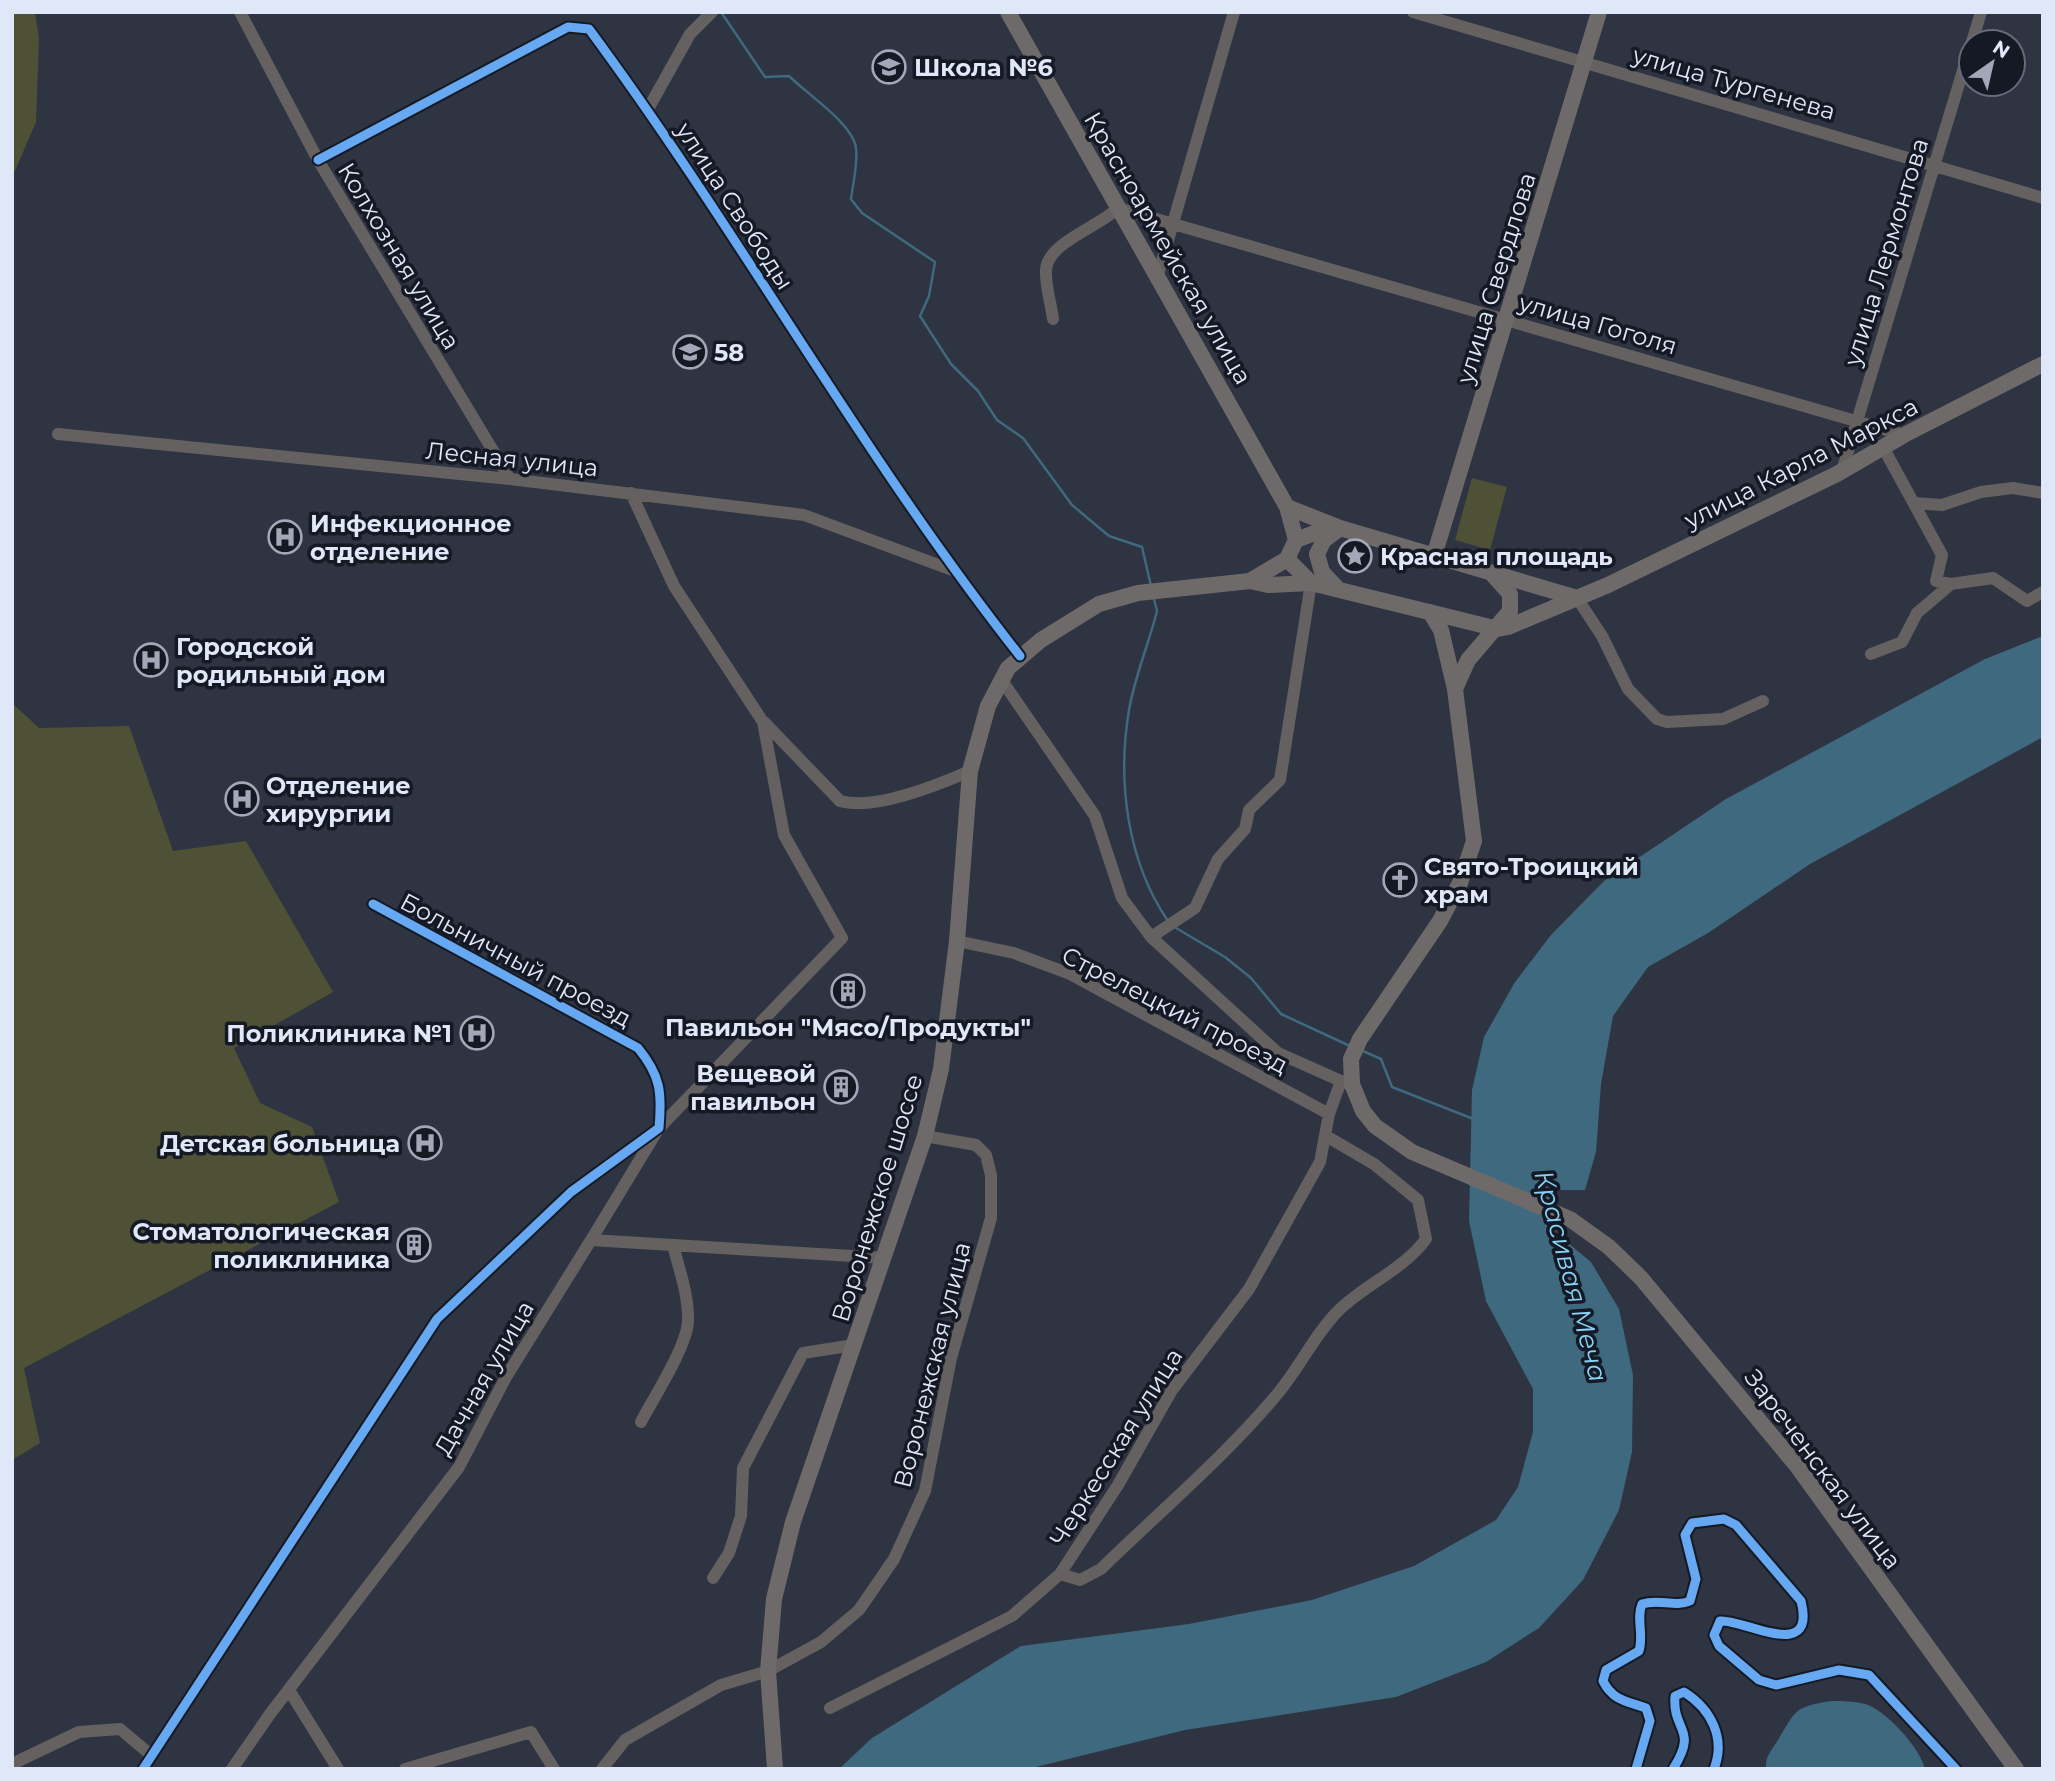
<svg xmlns="http://www.w3.org/2000/svg" width="2055" height="1781" font-family="Montserrat,sans-serif">
<rect width="100%" height="100%" fill="#2e3441"/>
<path fill="#4e5135" d="M 12,12 L 35,12 L 39,38 L 36,122 L 12,178 Z
M 1472,478 L 1507,487 L 1490,550 L 1455,540 Z
M 12,703 L 39,728 L 129,726 L 173,851 L 246,841 L 333,992 L 234,1048 L 260,1103 L 312,1127 L 339,1202 L 24,1368 L 40,1443 L 12,1460 Z"/>
<path fill="#3f697e" d="M 2043,636 L 2043,737 L 1810,864 L 1708,933 L 1648,967 L 1613,1016 L 1601,1084 L 1596,1152 L 1585,1190 L 1550,1190 L 1556,1233 L 1591,1262 L 1619,1309 L 1633,1375 L 1632,1452 L 1619,1510 L 1583,1580 L 1539,1628 L 1486,1662 L 1396,1697 L 1185,1730 L 1028,1769 L 839,1769 L 872,1738 L 1021,1646 L 1189,1624 L 1312,1600 L 1414,1566 L 1496,1520 L 1518,1487 L 1533,1432 L 1533,1389 L 1486,1301 L 1469,1221 L 1472,1090 L 1484,1037 L 1515,982 L 1551,935 L 1604,881 L 1726,799 L 1985,659 Z
M 1831,1701 C 1843,1701 1854,1701 1865,1704 C 1885,1709 1921,1749 1925,1769 L 1766,1769 C 1765,1758 1770,1752 1776,1743 C 1796,1712 1791,1707 1831,1701 Z"/>
<g fill="none" stroke-linecap="round" stroke-linejoin="round">
<path stroke="#3f697e" stroke-width="2.5" d="M 721,12 L 765,77 L 789,76 C 807,94 853,124 856,148 C 858,164 853,183 851,199 L 862,213 L 935,262 L 929,296 L 920,316 L 951,364 L 978,391 L 997,420 L 1023,438 L 1072,505 L 1109,536 L 1142,547 L 1151,586
M 1154,599 L 1157,611 C 1149,643 1134,679 1129,710 C 1117,781 1127,861 1168,921
M 1176,928 L 1225,957 L 1251,978 L 1281,1014 L 1350,1046
M 1363,1051 L 1381,1059 L 1392,1087 L 1476,1120"/>
<path stroke="#656160" stroke-width="12" d="M 240,12 L 318,160 L 510,479
M 1413,12 L 2043,198
M 1972,42 L 1981,12
M 648,109 L 690,34 L 712,12
M 318,160 L 568,27 L 589,29 C 740,233 863,457 1020,656
M 1158,275 L 1234,12
M 1053,319 C 1051,303 1045,285 1046,270 C 1047,243 1099,227 1118,208 L 1904,435
M 58,434 L 510,479 L 804,515 L 952,570
M 1884,449 L 1942,555 L 1936,581 L 1951,584
M 1842,471 L 1971,44
M 1914,503 L 1942,505 L 1981,492 L 2013,488 L 2043,493
M 1577,598 L 1602,636 L 1628,689 L 1657,719 L 1667,722 L 1723,719 L 1763,701
M 1871,654 L 1902,642 L 1917,613 L 1951,584 L 1993,578 L 2027,601 L 2043,592
M 1001,679 L 1095,816 L 1122,898 L 1151,937 L 1278,1053 L 1341,1081
M 764,722 L 840,801 C 874,811 938,785 970,771
M 1151,937 L 1195,908 L 1218,859 L 1245,829 L 1249,810 L 1280,780 L 1311,583
M 957,941 L 1014,953 L 1070,974 L 1329,1114
M 591,1240 L 659,1128 L 842,938 L 784,835 L 763,722 L 674,586 L 631,493
M 641,1422 C 654,1397 686,1348 688,1322 C 689,1296 679,1269 673,1245
M 1060,1574 L 1080,1580 L 1101,1569 C 1159,1512 1227,1455 1279,1392 C 1301,1365 1315,1334 1339,1310 C 1367,1283 1403,1270 1426,1239 L 1418,1200 L 1374,1164 L 1326,1136
M 713,1578 L 729,1553 L 741,1516 L 743,1468 L 803,1353 L 854,1345
M 289,1690 L 338,1769
M 830,1708 L 1012,1616 L 1060,1574 L 1118,1485 L 1172,1390 L 1249,1289 L 1320,1162 L 1329,1114 L 1341,1081 L 1352,1084
M 12,1764 L 79,1732 L 120,1729 L 151,1755
M 143,1769 L 437,1319 L 571,1192 L 659,1128 C 662,1093 661,1076 638,1048 L 373,904
M 232,1769 L 270,1714 L 459,1467 L 506,1377 L 591,1240 L 884,1258
M 405,1769 L 531,1732 L 554,1769
M 602,1769 L 625,1740 L 721,1685 L 768,1671 L 821,1642 L 859,1610 L 894,1559 L 925,1491 L 951,1358 L 991,1218 L 991,1175 L 986,1155 L 976,1145 L 925,1136"/>
<path stroke="#6f6a6a" stroke-width="16" d="M 1287,507 L 1340,528 L 1577,598
M 1296,540 L 1320,531 L 1337,529
M 1434,556 L 1599,12
M 1287,559 L 1311,583 L 1498,629 L 1508,627 L 1608,585 L 1837,474 L 1904,435 L 2043,364
M 1250,581 L 1268,585 L 1311,583
M 1338,589 L 1322,572 L 1317,554 L 1324,540 L 1340,528
M 1430,612 L 1441,630 L 1455,689 L 1474,841 L 1460,883 L 1440,921 L 1360,1039 L 1351,1059 L 1352,1084 L 1363,1111 L 1375,1126 L 1412,1152 L 1570,1219 L 1609,1247 L 1641,1278 L 1797,1466 L 2016,1769
M 1455,689 L 1468,660 L 1510,611 L 1510,594 L 1492,574
M 775,1769 L 768,1671 L 774,1599 L 793,1522 L 925,1136 L 941,1069 L 957,941 L 970,771 L 988,706 L 1008,668 L 1041,640 L 1099,604 L 1138,593 L 1250,581 L 1287,559 L 1296,540 L 1287,507 L 1008,12"/>
<defs>
<path id="cycleway" d="M 318,160 L 568,27 L 589,29 C 740,233 863,457 1020,656
M 143,1769 L 437,1319 L 571,1192 L 659,1128 C 662,1093 661,1076 638,1048 L 373,904
M 1636,1769 L 1650,1721 L 1646,1708 C 1627,1701 1613,1701 1603,1681 L 1606,1670 L 1639,1651 C 1644,1635 1636,1618 1642,1604 C 1660,1598 1674,1608 1690,1601 L 1696,1579 L 1685,1535 L 1692,1523 L 1724,1519 L 1736,1525 L 1801,1601 C 1817,1664 1742,1618 1720,1621 L 1714,1635 L 1719,1646 L 1759,1680 L 1776,1685 L 1839,1670 L 1869,1675 L 1956,1769
M 1673,1769 C 1699,1728 1672,1732 1675,1696 L 1684,1692 C 1711,1709 1726,1738 1714,1769"/>
</defs>
<use href="#cycleway" stroke="#141924" stroke-width="13"/>
<use href="#cycleway" stroke="#66a8f1" stroke-width="9"/>
</g>
<defs>
<symbol id="school-ring" viewBox="-11 -11 22 22"><circle r="9.5" fill="#141924" stroke="#a2a8b8" stroke-width="1.5"/><path d="M0-5L7-2L0 1L-7-2ZM-4 1L0 2.5L4 1V4Q0 6-4 4Z" fill="#a2a8b8"/></symbol>
<symbol id="hospital-ring" viewBox="-11 -11 22 22"><circle r="9.5" fill="#141924" stroke="#a2a8b8" stroke-width="1.5"/><path d="M-5-5h3v3.5h4V-5h3V5h-3V1.5h-4V5h-3Z" fill="#a2a8b8"/></symbol>
<symbol id="sight-ring" viewBox="-11 -11 22 22"><circle r="9.5" fill="#141924" stroke="#a2a8b8" stroke-width="1.5"/><path d="M0-6L1.8-2.2L6-1.7L2.9 1.2L3.7 5.4L0 3.3L-3.7 5.4L-2.9 1.2L-6-1.7L-1.8-2.2Z" fill="#a2a8b8"/></symbol>
<symbol id="church-ring" viewBox="-11 -11 22 22"><circle r="9.5" fill="#141924" stroke="#a2a8b8" stroke-width="1.5"/><path d="M-1.2-6h2.4v3.5h3.3v2.4h-3.3V6h-2.4V-.1h-3.3v-2.4h3.3Z" fill="#a2a8b8"/></symbol>
<symbol id="building-ring" viewBox="-11 -11 22 22"><circle r="9.5" fill="#141924" stroke="#a2a8b8" stroke-width="1.5"/><path d="M-4-6H4V6H1V3H-1V6H-4ZM-2.5-4.3h1.7v1.8h-1.7ZM.8-4.3h1.7v1.8H.8ZM-2.5-1h1.7V.8h-1.7ZM.8-1h1.7V.8H.8Z" fill="#a2a8b8"/></symbol>
</defs>
<g fill-rule="evenodd">
<use href="#school-ring" x="870" y="48" width="38" height="38"/>
<use href="#school-ring" x="671" y="333" width="38" height="38"/>
<use href="#hospital-ring" x="266" y="518" width="38" height="38"/>
<use href="#sight-ring" x="1336" y="537" width="38" height="38"/>
<use href="#hospital-ring" x="132" y="641" width="38" height="38"/>
<use href="#hospital-ring" x="223" y="780" width="38" height="38"/>
<use href="#church-ring" x="1381" y="861" width="38" height="38"/>
<use href="#building-ring" x="829" y="972" width="38" height="38"/>
<use href="#hospital-ring" x="458" y="1014" width="38" height="38"/>
<use href="#building-ring" x="822" y="1068" width="38" height="38"/>
<use href="#hospital-ring" x="406" y="1124" width="38" height="38"/>
<use href="#building-ring" x="395" y="1226" width="38" height="38"/>
</g>
<g text-anchor="middle" dominant-baseline="central" stroke-width="7" stroke-linejoin="round" paint-order="stroke">
<g font-size="24" font-weight="bold" fill="#e0e7f8" stroke="#141924" text-anchor="start">
<text x="914" y="67">Школа №6</text>
<text x="714" y="352">58</text>
<text x="310" y="523">Инфекционное<tspan x="310" dy="28">отделение</tspan></text>
<text x="1380" y="556">Красная площадь</text>
<text x="176" y="646">Городской<tspan x="176" dy="28">родильный дом</tspan></text>
<text x="266" y="785">Отделение<tspan x="266" dy="28">хирургии</tspan></text>
<text x="1424" y="866">Свято-Троицкий<tspan x="1424" dy="28">храм</tspan></text>
<text x="848" y="1027" text-anchor="middle">Павильон "Мясо/Продукты"</text>
<text x="452" y="1033" text-anchor="end">Поликлиника №1</text>
<text x="816" y="1073" text-anchor="end">Вещевой<tspan x="816" dy="28">павильон</tspan></text>
<text x="400" y="1143" text-anchor="end">Детская больница</text>
<text x="390" y="1231" text-anchor="end">Стоматологическая<tspan x="390" dy="28">поликлиника</tspan></text>
</g>
<g font-size="24" fill="#e0e7f8" stroke="#141924">
<text transform="translate(1734 83) rotate(16)">улица Тургенева</text>
<text transform="translate(735 206) rotate(57)">улица Свободы</text>
<text transform="translate(1168 248) rotate(60)">Красноармейская улица</text>
<text transform="translate(1886 252) rotate(-73)">улица Лермонтова</text>
<text transform="translate(399 256) rotate(59)">Колхозная улица</text>
<text transform="translate(1496 278) rotate(-73)">улица Свердлова</text>
<text transform="translate(1598 324) rotate(16)">улица Гоголя</text>
<text transform="translate(512 459) rotate(6)">Лесная улица</text>
<text transform="translate(1801 463) rotate(-27)">улица Карла Маркса</text>
<text transform="translate(516 960) rotate(28)">Больничный проезд</text>
<text transform="translate(1175 1010) rotate(27)">Стрелецкий проезд</text>
<text transform="translate(877 1198) rotate(-73)">Воронежское шоссе</text>
<text transform="translate(932 1365) rotate(-76)">Воронежская улица</text>
<text transform="translate(484 1378) rotate(-60)">Дачная улица</text>
<text transform="translate(1116 1447) rotate(-58)">Черкесская улица</text>
<text transform="translate(1823 1469) rotate(53)">Зареченская улица</text>
</g>
<g font-size="26" font-style="italic" fill="#87d2f7" stroke="#141924">
<text transform="translate(1571 1276) rotate(75)">Красивая Меча</text>
</g>
</g>
<rect width="2055" height="1781" fill="none" stroke="#e0e7f8" stroke-width="28"/>
<g transform="translate(1992 63) rotate(34)"><circle r="33" fill="#141924" stroke="#666b79" stroke-width="2"/>
<path d="M0-5L12 26L0 18L-12 26Z" fill="#a2a8b8"/>
<text y="-10" font-size="19" font-weight="bold" text-anchor="middle" fill="#e0e7f8">N</text>
</g>
</svg>
